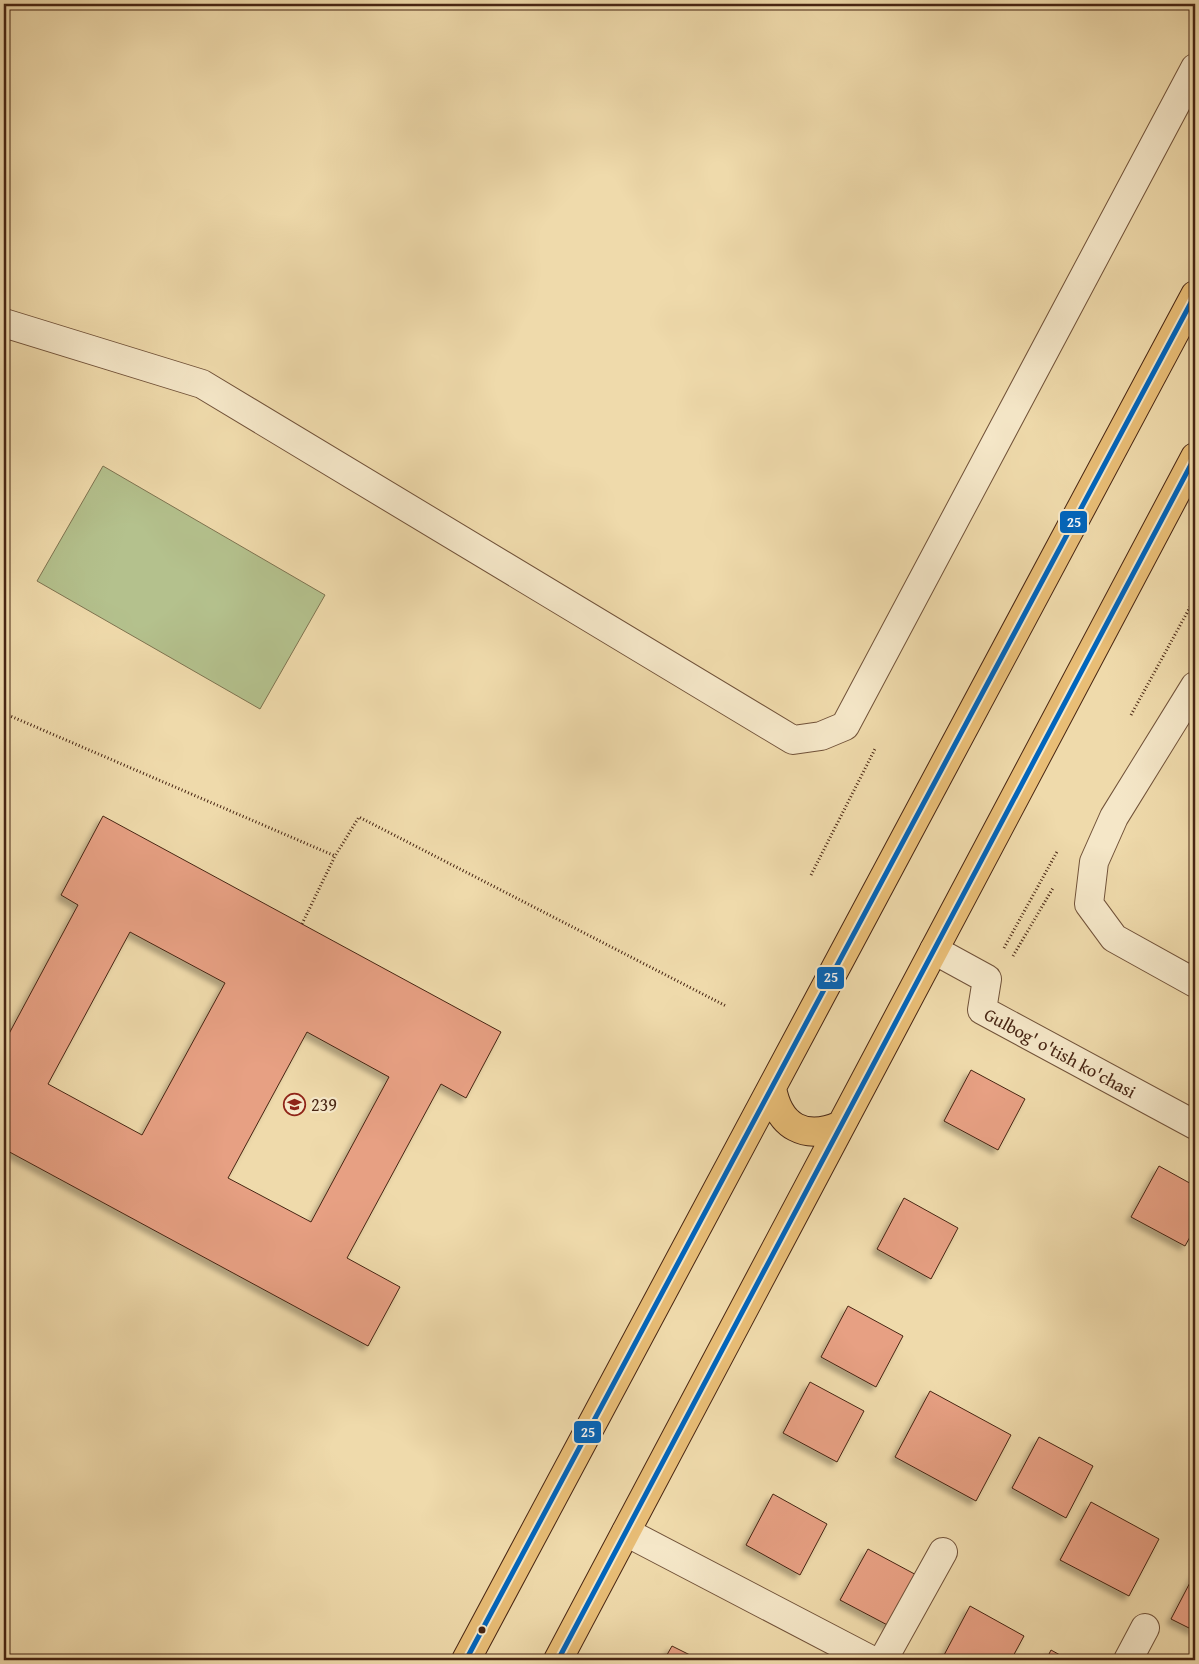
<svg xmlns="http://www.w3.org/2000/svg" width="1199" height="1664" font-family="'Gentium Book Plus',serif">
<defs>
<filter id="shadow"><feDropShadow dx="-4.5" dy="4.5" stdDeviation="2.5" flood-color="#0004"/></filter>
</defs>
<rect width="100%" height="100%" fill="#efdaab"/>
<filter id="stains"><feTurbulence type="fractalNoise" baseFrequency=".004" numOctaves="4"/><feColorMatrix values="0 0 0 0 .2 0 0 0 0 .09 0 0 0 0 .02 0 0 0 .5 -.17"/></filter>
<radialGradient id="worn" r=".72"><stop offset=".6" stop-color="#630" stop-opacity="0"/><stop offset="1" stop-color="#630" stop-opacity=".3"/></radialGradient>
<path fill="#b4c18d" stroke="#7e7350" d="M 103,466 L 325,595 L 260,709 L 37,581 Z"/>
<path fill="#e7a083" stroke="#472513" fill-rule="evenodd" filter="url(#shadow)" d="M 103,816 L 501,1032 L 466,1098 L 441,1084 L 347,1258 L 400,1287 L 368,1346 L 4,1149 L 4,1043 L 78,905 L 61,895 ZM 130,932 L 225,983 L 142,1135 L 48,1084 ZM 307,1032 L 389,1077 L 311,1222 L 228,1178 Z
M 971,1070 L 1025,1099 L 998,1150 L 944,1121 Z
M 1159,1166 L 1195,1186 L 1195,1228 L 1185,1246 L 1131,1217 Z
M 904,1198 L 958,1228 L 931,1279 L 877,1249 Z
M 848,1306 L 903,1336 L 876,1387 L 821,1357 Z
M 810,1382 L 864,1411 L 837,1462 L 783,1433 Z
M 930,1391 L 1011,1435 L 976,1501 L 895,1457 Z
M 1039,1437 L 1093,1466 L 1066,1518 L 1012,1488 Z
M 773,1494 L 827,1524 L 800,1575 L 746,1545 Z
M 1091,1502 L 1159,1539 L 1129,1596 L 1060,1560 Z
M 868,1549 L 922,1578 L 895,1629 L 840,1600 Z
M 1195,1573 L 1195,1631 L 1171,1619 Z
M 970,1606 L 1024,1636 L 1011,1660 L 948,1660 L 943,1657 Z
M 672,1646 L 700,1660 L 664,1660 Z
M 1051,1650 L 1069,1660 L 1046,1660 Z"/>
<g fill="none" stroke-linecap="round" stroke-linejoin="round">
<defs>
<g id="minor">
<path d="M 4,323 L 202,384 L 793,740 L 821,736 L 845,726 L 1195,68"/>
<path d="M 1195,686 L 1114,817 L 1094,862 L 1089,904 L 1114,938 L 1195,983"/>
<path id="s1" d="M 934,950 L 987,979 L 982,1010 L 1195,1125"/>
<path d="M 626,1532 L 871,1660"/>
<path d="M 883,1660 L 943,1552"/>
<path d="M 1128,1660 L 1145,1628"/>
</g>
<path id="major" d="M 772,1088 C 779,1127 805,1141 841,1125
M 466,1660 L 1195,295
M 558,1660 L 1195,457"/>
</defs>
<use href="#minor" stroke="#715239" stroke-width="30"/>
<use href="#major" stroke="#472513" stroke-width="30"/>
<path stroke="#472513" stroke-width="3" stroke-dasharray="1 2.5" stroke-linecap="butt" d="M 8,715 L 335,856
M 1131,715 L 1195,598
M 811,875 L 875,749
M 302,924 L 335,856 L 359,817 L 726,1006
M 1004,948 L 1058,850
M 1013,956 L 1053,888"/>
<use href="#minor" stroke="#f5e7c8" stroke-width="28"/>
<use href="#major" stroke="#e8bd76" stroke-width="28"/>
<defs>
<path id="bus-1" d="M 466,1660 L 1195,295
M 558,1660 L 1195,457"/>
</defs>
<use href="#bus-1" stroke="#f5e7c8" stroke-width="9"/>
<use href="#bus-1" stroke="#0065bd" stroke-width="5"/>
</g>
<defs>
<symbol id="school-ring" viewBox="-11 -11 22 22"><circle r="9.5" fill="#f5e7c8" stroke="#8f2418" stroke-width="1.5"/><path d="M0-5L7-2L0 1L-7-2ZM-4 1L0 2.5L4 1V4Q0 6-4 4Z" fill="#8f2418"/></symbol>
</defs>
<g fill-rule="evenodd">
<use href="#school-ring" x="282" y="1092" width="25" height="25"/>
</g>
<circle fill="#472513" stroke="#f5e7c8" stroke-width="2" cx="482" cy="1630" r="4.5"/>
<g text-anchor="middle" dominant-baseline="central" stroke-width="4.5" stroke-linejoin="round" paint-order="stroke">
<g font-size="18" fill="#472513" stroke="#f5e7c8">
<text stroke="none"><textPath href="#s1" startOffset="181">Gulbog' o'tish ko'chasi</textPath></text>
</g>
<g font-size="18" fill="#472513" stroke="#f5e7c8" text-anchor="start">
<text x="311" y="1104">239</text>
</g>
</g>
<g stroke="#f5e7c8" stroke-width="2">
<rect x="1059" y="510" width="29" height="24" rx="5" fill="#0065bd"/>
<rect x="816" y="966" width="29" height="24" rx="5" fill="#0065bd"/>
<rect x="573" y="1420" width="29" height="24" rx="5" fill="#0065bd"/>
</g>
<g font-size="14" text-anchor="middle" font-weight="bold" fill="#fff">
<text x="1074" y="527">25</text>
<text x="831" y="982">25</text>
<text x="588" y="1437">25</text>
</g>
<rect width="1199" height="1664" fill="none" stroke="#efdaab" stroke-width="20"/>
<rect x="5" y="5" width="1189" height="1654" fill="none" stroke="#472513" stroke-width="2.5"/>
<rect x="10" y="10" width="1179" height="1644" fill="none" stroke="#472513"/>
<rect width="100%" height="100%" filter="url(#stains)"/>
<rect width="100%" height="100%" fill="url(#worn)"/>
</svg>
